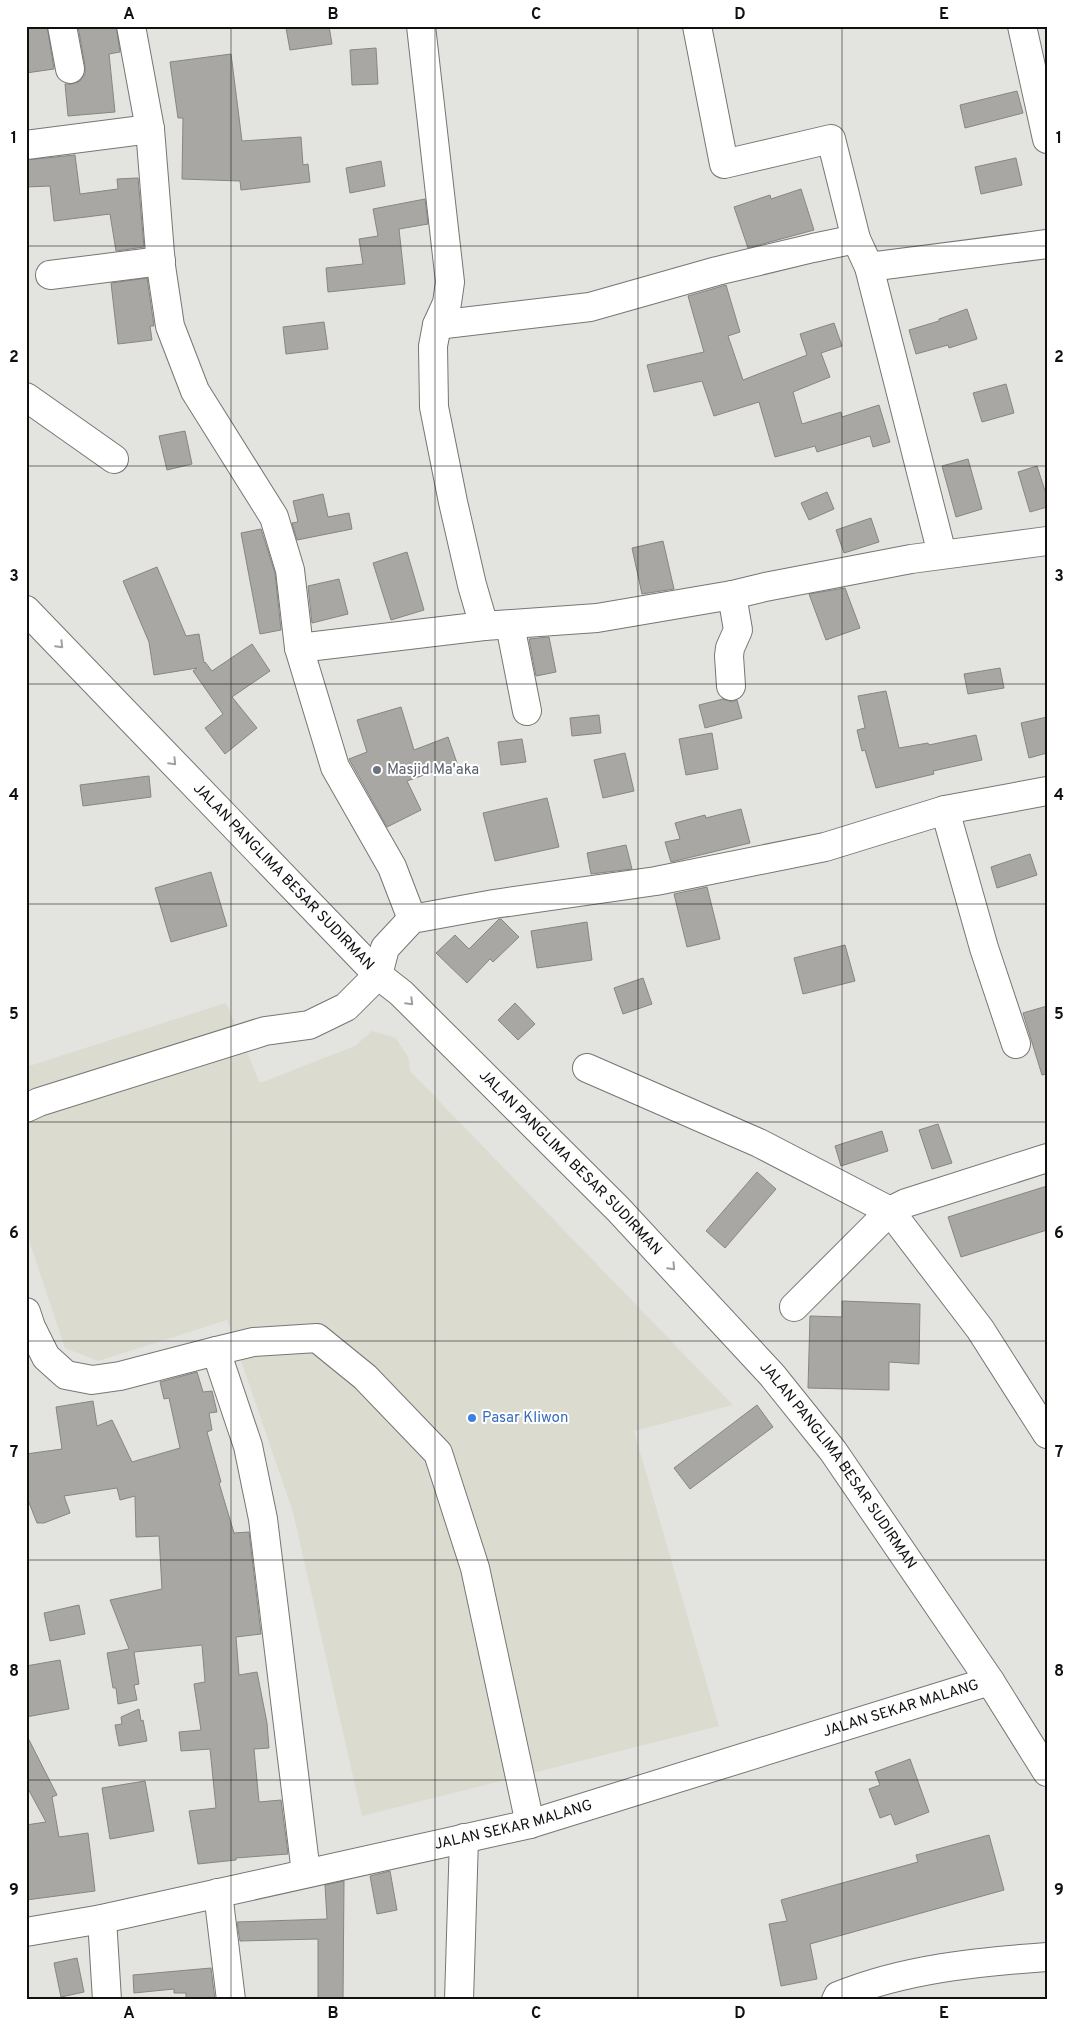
<svg xmlns="http://www.w3.org/2000/svg" width="1073" height="2026" font-family="Overpass,sans-serif">
<rect width="100%" height="100%" fill="#e3e3e0"/>
<path fill="#dcdbd0" d="M 226,1003 L 260,1083 L 355,1046 L 372,1031 L 396,1038 L 409,1059 L 410,1071 L 733,1405 L 634,1431 L 719,1726 L 362,1816 L 293,1512 L 227,1320 L 98,1361 L 65,1348 L 26,1231 L 26,1067 Z"/>
<path fill="#a9a7a4" stroke="#888583" d="M 26,26 L 47,26 L 54,69 L 26,73 Z
M 78,26 L 116,26 L 120,52 L 109,54 L 115,112 L 68,116 L 65,84 L 72,84 L 80,81 L 85,74 L 85,66 Z
M 296,26 L 329,26 L 332,44 L 290,50 L 286,28 Z
M 376,48 L 378,84 L 352,85 L 350,50 Z
M 231,54 L 242,141 L 301,137 L 303,165 L 308,164 L 310,182 L 241,190 L 240,181 L 182,179 L 183,118 L 178,118 L 170,62 Z
M 1017,91 L 1023,113 L 965,128 L 960,105 Z
M 75,155 L 80,194 L 118,189 L 117,179 L 138,178 L 144,247 L 116,251 L 110,214 L 54,221 L 50,186 L 26,187 L 26,160 Z
M 1016,158 L 1022,185 L 981,194 L 975,167 Z
M 381,161 L 385,186 L 350,193 L 346,168 Z
M 801,189 L 814,230 L 748,248 L 734,207 L 770,195 L 771,199 Z
M 425,199 L 428,224 L 399,229 L 405,284 L 328,292 L 326,268 L 363,264 L 359,239 L 378,236 L 373,209 Z
M 147,278 L 154,326 L 150,326 L 152,340 L 118,344 L 111,283 Z
M 726,285 L 740,332 L 728,336 L 743,380 L 807,355 L 800,334 L 834,323 L 842,346 L 821,353 L 830,377 L 793,392 L 802,424 L 841,412 L 842,417 L 879,405 L 890,442 L 873,447 L 870,436 L 817,452 L 815,446 L 775,457 L 759,402 L 714,416 L 702,381 L 654,392 L 647,365 L 704,352 L 688,296 Z
M 967,309 L 977,339 L 949,348 L 948,345 L 916,354 L 909,330 L 939,321 L 939,319 Z
M 324,322 L 328,349 L 286,354 L 283,327 Z
M 1006,384 L 1014,413 L 982,422 L 973,393 Z
M 185,431 L 192,464 L 167,470 L 159,436 Z
M 968,459 L 982,509 L 956,517 L 942,466 Z
M 1037,466 L 1047,497 L 1047,507 L 1030,512 L 1018,472 Z
M 827,492 L 834,509 L 809,520 L 801,503 Z
M 323,494 L 328,517 L 349,513 L 352,529 L 297,540 L 292,523 L 298,522 L 293,501 Z
M 871,518 L 879,542 L 844,553 L 836,530 Z
M 261,529 L 275,573 L 281,630 L 260,634 L 241,533 Z
M 663,541 L 674,589 L 642,594 L 632,548 Z
M 407,552 L 424,610 L 391,620 L 373,563 Z
M 157,567 L 186,636 L 199,634 L 204,663 L 205,662 L 212,671 L 252,644 L 270,671 L 232,697 L 257,728 L 225,754 L 205,728 L 223,714 L 193,671 L 197,668 L 154,675 L 149,642 L 123,581 Z
M 339,579 L 348,614 L 312,623 L 308,586 Z
M 845,588 L 860,628 L 826,640 L 809,594 Z
M 549,637 L 556,672 L 536,676 L 529,639 Z
M 1000,668 L 1004,688 L 968,694 L 964,674 Z
M 886,691 L 899,748 L 928,743 L 929,745 L 976,735 L 982,760 L 933,771 L 934,774 L 876,788 L 865,750 L 862,751 L 857,730 L 865,728 L 858,696 Z
M 723,699 L 732,702 L 737,700 L 742,718 L 705,728 L 699,705 Z
M 401,707 L 414,750 L 448,737 L 457,763 L 407,781 L 421,810 L 387,827 L 349,759 L 367,752 L 357,720 Z
M 599,715 L 601,733 L 572,736 L 570,718 Z
M 1047,717 L 1047,753 L 1029,758 L 1021,723 Z
M 712,733 L 718,769 L 686,775 L 679,739 Z
M 522,739 L 526,762 L 501,765 L 498,742 Z
M 625,753 L 634,791 L 603,798 L 594,760 Z
M 149,776 L 151,797 L 83,806 L 80,785 Z
M 547,798 L 559,847 L 495,861 L 483,813 Z
M 741,809 L 750,843 L 671,862 L 665,842 L 680,839 L 675,823 L 705,815 L 706,818 Z
M 626,845 L 632,869 L 591,874 L 587,853 Z
M 1030,854 L 1037,875 L 997,888 L 991,867 Z
M 211,872 L 227,926 L 171,942 L 155,888 Z
M 707,887 L 720,939 L 687,947 L 674,894 Z
M 499,919 L 501,919 L 519,937 L 493,962 L 490,959 L 467,983 L 436,953 L 455,935 L 469,949 Z
M 587,922 L 592,960 L 537,968 L 531,931 Z
M 845,945 L 855,981 L 803,994 L 794,958 Z
M 643,978 L 652,1004 L 623,1014 L 614,988 Z
M 515,1003 L 535,1024 L 518,1040 L 498,1020 Z
M 1047,1006 L 1047,1074 L 1042,1075 L 1023,1013 Z
M 938,1124 L 952,1163 L 932,1169 L 919,1130 Z
M 882,1131 L 888,1151 L 841,1166 L 835,1146 Z
M 757,1172 L 776,1189 L 725,1248 L 706,1231 Z
M 1047,1186 L 1047,1230 L 961,1257 L 948,1217 Z
M 842,1301 L 920,1304 L 919,1364 L 889,1362 L 889,1390 L 808,1388 L 810,1316 L 842,1317 Z
M 197,1372 L 203,1392 L 212,1391 L 217,1412 L 209,1413 L 212,1430 L 207,1432 L 221,1482 L 219,1483 L 234,1533 L 249,1532 L 261,1634 L 236,1637 L 239,1675 L 257,1672 L 267,1723 L 269,1748 L 254,1749 L 259,1802 L 281,1800 L 288,1854 L 236,1858 L 236,1860 L 198,1864 L 189,1811 L 216,1808 L 210,1749 L 181,1751 L 179,1732 L 201,1730 L 194,1684 L 205,1682 L 202,1645 L 134,1652 L 139,1684 L 134,1685 L 137,1700 L 118,1704 L 116,1688 L 113,1688 L 107,1653 L 129,1649 L 110,1600 L 162,1589 L 159,1536 L 136,1537 L 135,1496 L 120,1500 L 117,1488 L 64,1496 L 70,1513 L 44,1523 L 37,1523 L 26,1495 L 26,1454 L 62,1449 L 56,1407 L 93,1401 L 97,1426 L 112,1420 L 132,1462 L 180,1448 L 169,1398 L 164,1399 L 160,1382 Z
M 757,1405 L 773,1427 L 690,1489 L 674,1468 Z
M 79,1605 L 85,1634 L 50,1641 L 44,1613 Z
M 60,1660 L 69,1709 L 26,1717 L 26,1666 Z
M 139,1709 L 141,1721 L 143,1720 L 147,1741 L 119,1746 L 115,1725 L 122,1724 L 121,1717 Z
M 26,1734 L 57,1795 L 52,1797 L 59,1837 L 88,1833 L 95,1891 L 26,1900 L 26,1842 L 29,1841 L 26,1825 L 46,1822 L 26,1785 Z
M 910,1759 L 929,1812 L 895,1825 L 891,1814 L 880,1818 L 869,1789 L 880,1785 L 875,1772 Z
M 145,1781 L 154,1831 L 110,1839 L 102,1788 Z
M 989,1835 L 1004,1890 L 810,1944 L 817,1979 L 781,1986 L 769,1924 L 787,1921 L 781,1900 L 918,1862 L 916,1855 Z
M 390,1871 L 397,1910 L 377,1914 L 370,1876 Z
M 344,1881 L 343,2000 L 318,2000 L 318,1939 L 240,1941 L 237,1922 L 327,1919 L 325,1885 Z
M 77,1958 L 84,1992 L 61,1997 L 54,1963 Z
M 211,1968 L 215,2000 L 186,2000 L 186,1993 L 174,1993 L 174,1989 L 134,1993 L 133,1975 Z"/>
<g fill="none" stroke-linecap="round" stroke-linejoin="round">
<defs>
<g id="minor">
<path d="M 62,26 L 70,69"/>
<path d="M 131,26 L 150,129 L 161,266 L 170,326 L 195,391 L 274,517 L 290,570 L 299,648 L 335,767 L 392,867 L 412,919"/>
<path d="M 421,26 L 450,282 L 447,303 L 437,325 L 433,346 L 434,407 L 453,502 L 472,585 L 484,626 L 597,618 L 732,595 L 765,587 L 911,559 L 1047,541"/>
<path d="M 697,26 L 724,164 L 831,139 L 856,239"/>
<path d="M 1022,26 L 1047,139"/>
<path d="M 26,145 L 150,129"/>
<path d="M 869,267 L 1047,244"/>
<path d="M 50,275 L 161,261"/>
<path d="M 437,325 L 590,307 L 717,271 L 813,248 L 856,239 L 869,267 L 942,554"/>
<path d="M 26,397 L 114,459"/>
<path d="M 510,625 L 527,711"/>
<path d="M 299,648 L 484,626"/>
<path d="M 731,686 L 729,656 L 730,648 L 738,630 L 732,595"/>
<path d="M 945,810 L 984,948 L 1016,1044"/>
<path d="M 587,1068 L 759,1143 L 890,1211 L 980,1329 L 1047,1434"/>
<path d="M 26,1108 L 39,1102 L 265,1031 L 309,1025 L 346,1007 L 378,975 L 385,948 L 412,919 L 494,904 L 656,881 L 825,847 L 945,810 L 1047,791"/>
<path d="M 794,1307 L 890,1211 L 906,1203 L 1047,1158"/>
<path d="M 26,1312 L 31,1327 L 46,1357 L 66,1375 L 92,1380 L 120,1376 L 216,1351 L 248,1446 L 263,1519 L 306,1873"/>
<path d="M 216,1351 L 253,1342 L 317,1338 L 365,1377 L 438,1453 L 475,1568 L 530,1824"/>
<path d="M 218,1893 L 231,2000"/>
<path d="M 102,1919 L 107,2000"/>
<path id="s1" d="M 26,1932 L 102,1919 L 530,1824 L 990,1681"/>
<path d="M 459,2000 L 464,1838"/>
<path d="M 836,2000 L 838,1996 C 904,1969 976,1962 1047,1957"/>
</g>
<g id="major">
<path id="s2" d="M 26,610 L 378,975 L 401,993 L 618,1209 L 772,1375 L 833,1451 L 990,1681 L 1047,1772"/>
</g>
</defs>
<use href="#minor" stroke="#767673" stroke-width="30"/>
<use href="#major" stroke="#767673" stroke-width="30"/>
<use href="#minor" stroke="#fff" stroke-width="28"/>
<use href="#major" stroke="#fff" stroke-width="28"/>
</g>
<defs><path id="oneway-chevron" d="M-2-3.5L2.5 0L-2 3.5" fill="none" stroke-width="1.6" stroke-linecap="round" stroke-linejoin="round" transform="scale(1.25)"/></defs>
<g stroke="#a09f9f">
<use href="#oneway-chevron" transform="translate(60 645) rotate(46)"/>
<use href="#oneway-chevron" transform="translate(173 762) rotate(46)"/>
<use href="#oneway-chevron" transform="translate(410 1002) rotate(45)"/>
<use href="#oneway-chevron" transform="translate(672 1267) rotate(47)"/>
</g>
<path fill="none" stroke="#11100f" stroke-width="1" stroke-opacity="0.55" d="M 231,26 L 231,2000M 435,26 L 435,2000M 638,26 L 638,2000M 842,26 L 842,2000M 26,246 L 1047,246M 26,466 L 1047,466M 26,684 L 1047,684M 26,904 L 1047,904M 26,1122 L 1047,1122M 26,1341 L 1047,1341M 26,1560 L 1047,1560M 26,1780 L 1047,1780"/>
<circle fill="#6b7280" stroke="#fff" stroke-width="2" cx="377" cy="770" r="5"/>
<circle fill="#3f7fe0" stroke="#fff" stroke-width="2" cx="472" cy="1418" r="5"/>
<g text-anchor="middle" dominant-baseline="central" stroke-width="4" stroke-linejoin="round" paint-order="stroke">
<g font-size="15" fill="#5b616d" stroke="#fff" text-anchor="start">
<text x="387" y="770">Masjid Ma'aka</text>
</g>
<g font-size="15" fill="#11100f" stroke="#fff">
<text stroke="none"><textPath href="#s2" startOffset="371">JALAN PANGLIMA BESAR SUDIRMAN</textPath></text>
<text stroke="none"><textPath href="#s2" startOffset="776">JALAN PANGLIMA BESAR SUDIRMAN</textPath></text>
<text stroke="none"><textPath href="#s2" startOffset="1181">JALAN PANGLIMA BESAR SUDIRMAN</textPath></text>
<text stroke="none"><textPath href="#s1" startOffset="904">JALAN SEKAR MALANG</textPath></text>
<text stroke="none"><textPath href="#s1" startOffset="499">JALAN SEKAR MALANG</textPath></text>
</g>
<g font-size="15" fill="#366cbe" stroke="#fff" text-anchor="start">
<text x="482" y="1418">Pasar Kliwon</text>
</g>
</g>
<rect width="1073" height="2026" fill="none" stroke="#ffffff" stroke-width="55"/>
<rect x="28" y="28" width="1018" height="1970" fill="none" stroke="#11100f" stroke-width="2"/>
<g font-size="16" text-anchor="middle" font-weight="bold" fill="#11100f">
<text x="129" y="19">A</text>
<text x="333" y="19">B</text>
<text x="536" y="19">C</text>
<text x="740" y="19">D</text>
<text x="944" y="19">E</text>
<text x="14" y="143">1</text>
<text x="1059" y="143">1</text>
<text x="14" y="362">2</text>
<text x="1059" y="362">2</text>
<text x="14" y="581">3</text>
<text x="1059" y="581">3</text>
<text x="14" y="800">4</text>
<text x="1059" y="800">4</text>
<text x="14" y="1019">5</text>
<text x="1059" y="1019">5</text>
<text x="14" y="1238">6</text>
<text x="1059" y="1238">6</text>
<text x="14" y="1457">7</text>
<text x="1059" y="1457">7</text>
<text x="14" y="1676">8</text>
<text x="1059" y="1676">8</text>
<text x="14" y="1895">9</text>
<text x="1059" y="1895">9</text>
<text x="129" y="2018">A</text>
<text x="333" y="2018">B</text>
<text x="536" y="2018">C</text>
<text x="740" y="2018">D</text>
<text x="944" y="2018">E</text>
</g>
</svg>
